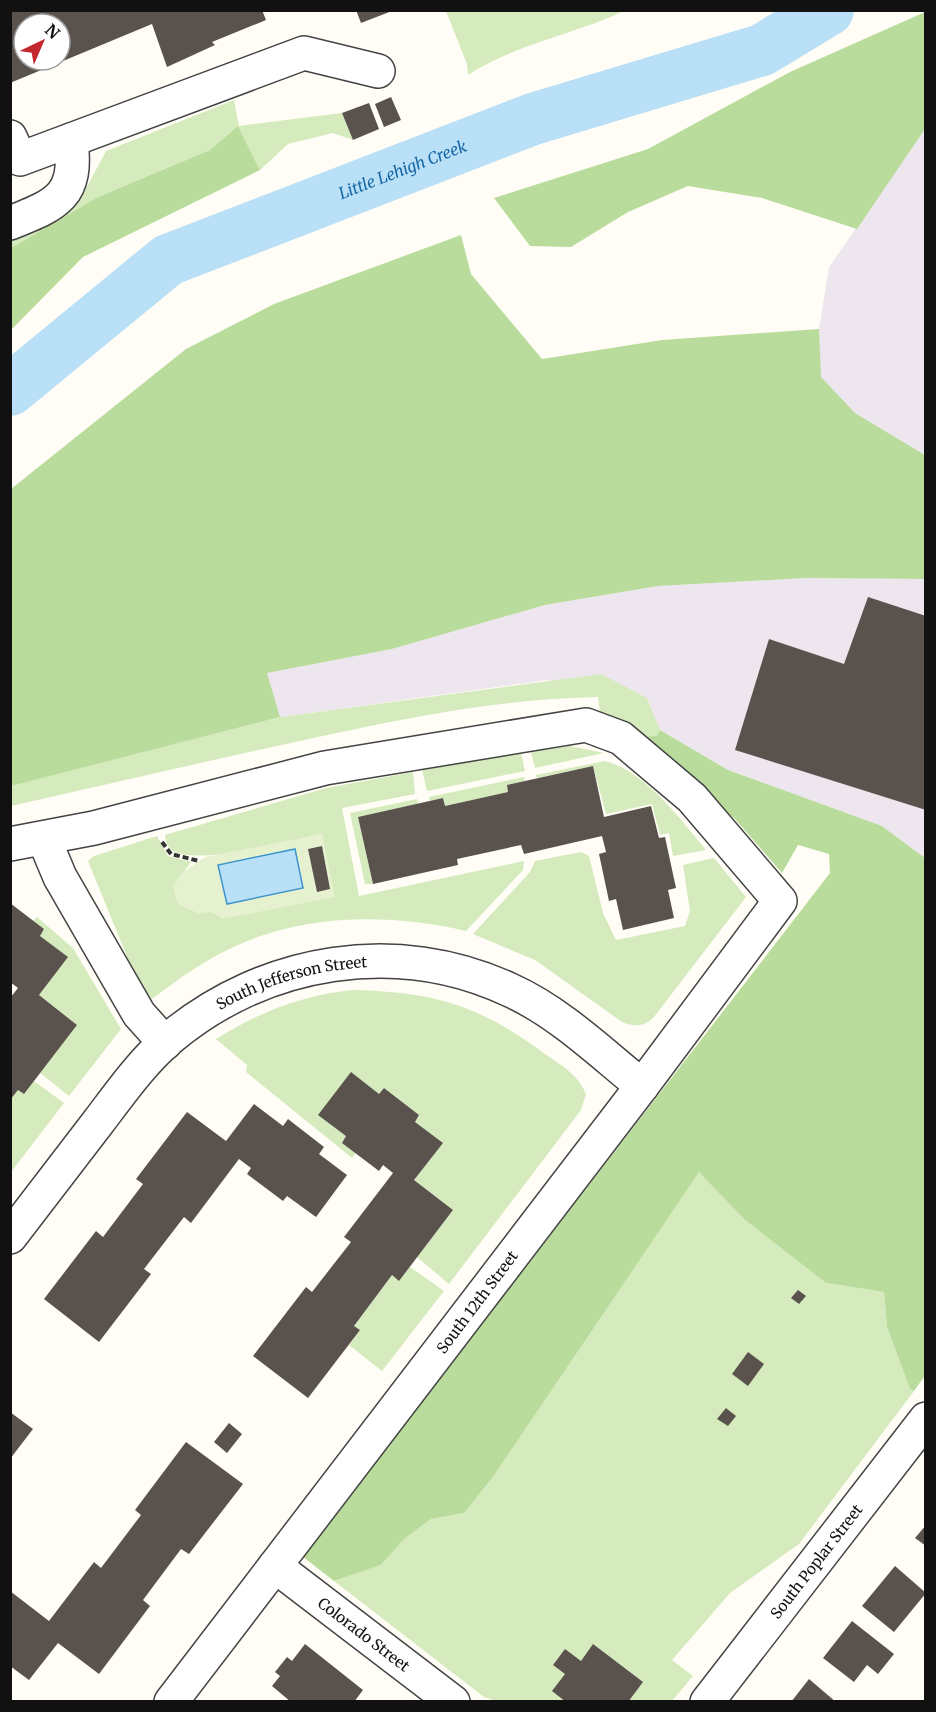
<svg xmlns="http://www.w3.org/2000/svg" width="936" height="1712" font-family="Merriweather,serif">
<rect width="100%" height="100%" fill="#fffdf5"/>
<path fill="#eee6ef" d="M 925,129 L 925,455 L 855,413 L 820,377 L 819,329 L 829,267 Z
M 806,578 L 925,579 L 925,858 L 882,826 L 728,770 L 660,730 L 647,698 L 548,680 L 280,717 L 266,673 L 392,649 L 545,605 L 658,586 Z"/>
<path fill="#d5ebbd" d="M 446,11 L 624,11 C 573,35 515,44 468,75 L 467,64 Z
M 234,100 L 239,126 L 342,113 L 353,140 L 333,133 L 288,144 L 260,170 L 238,126 L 210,150 L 98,197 L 11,248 L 11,235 L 72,206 L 88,185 L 106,151 Z
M 601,674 L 647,698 L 660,730 L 656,736 L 632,737 L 600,714 L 598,697 C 496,699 399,719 300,741 C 203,762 107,784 11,806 L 10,786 L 280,717 Z
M 570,746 L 604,753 L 535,768 L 531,752 Z
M 521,753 L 525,771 L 427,791 L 422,770 Z
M 605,761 C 645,771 681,820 706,850 L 673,856 L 669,833 L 660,835 L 652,804 L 606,814 L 593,766 L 537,778 L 536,775 Z
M 413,772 L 415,794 L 342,808 L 359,896 L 524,861 L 523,870 L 466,931 C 380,911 284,914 207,961 C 186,973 166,989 146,1003 L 88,861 L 94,856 L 157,836 L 168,856 L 191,862 L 173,886 L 198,913 L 209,911 L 217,914 L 322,834 C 285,841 211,863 178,853 C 168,850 166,844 165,835 L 326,788 Z
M 524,777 L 525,781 L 507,785 L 508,792 L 445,806 L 443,798 L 430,801 L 429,797 Z
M 417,799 L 418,804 L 358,817 L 373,884 L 365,884 L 350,813 Z
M 581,852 L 589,856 L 603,913 L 616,940 L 685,926 L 690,911 L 683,865 L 714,858 L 746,897 L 654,1017 C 644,1027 635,1027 622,1022 L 535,960 L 473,934 L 530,872 L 535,861 Z
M 37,917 L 73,948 L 121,1029 L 69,1096 L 40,1073 L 77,1025 L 39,995 L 67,957 L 40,936 L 44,929 L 33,921 Z
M 353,990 C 437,992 481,1006 548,1056 C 564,1067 579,1076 586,1094 L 581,1110 L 449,1284 L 417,1257 L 453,1210 L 414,1180 L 442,1143 L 415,1122 L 419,1115 L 384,1088 L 379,1094 L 351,1073 L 346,1136 L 342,1143 L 356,1153 L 352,1158 L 246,1072 L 247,1065 L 216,1039 C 259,1012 303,995 353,990 Z
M 34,1081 L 64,1103 L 11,1172 L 10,1100 L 18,1090 L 24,1094 Z
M 699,1171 L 745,1220 L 826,1283 L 884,1292 L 887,1327 L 910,1389 L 914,1391 L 799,1544 L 730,1593 L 672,1660 L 693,1676 L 672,1701 L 496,1701 L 484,1697 L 334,1581 L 381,1565 L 404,1539 L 431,1519 L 464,1513 L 493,1477 Z
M 410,1267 L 444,1291 L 382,1371 L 349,1345 L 360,1330 L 354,1326 L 392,1275 L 399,1280 Z"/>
<path fill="#b9dc9c" d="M 925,12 L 925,129 L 857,229 L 762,198 L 688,186 L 628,212 L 571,247 L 530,246 L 494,198 L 648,149 L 790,72 Z
M 238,126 L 260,170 L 83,257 L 11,330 L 11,248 L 98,197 L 210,150 Z
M 461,235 L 471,274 L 542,359 L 662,340 L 819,329 L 821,377 L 855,413 L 925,455 L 925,579 L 806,578 L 658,586 L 545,605 L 392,649 L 267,673 L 280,717 L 11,786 L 11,489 L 186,349 L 274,304 Z
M 660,730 L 728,770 L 882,826 L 925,858 L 926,1374 L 914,1391 L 910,1389 L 887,1327 L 884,1292 L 826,1283 L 745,1220 L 699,1172 L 493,1477 L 464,1513 L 431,1519 L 404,1539 L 381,1565 L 334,1581 L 302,1556 L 830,873 L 829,854 L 798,845 L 782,873 L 735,819 L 632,737 L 656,736 Z"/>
<path fill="#e6f2cf" d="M 322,834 L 335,897 L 222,919 L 213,912 L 198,913 L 181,906 L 176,900 L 173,886 L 183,872 L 205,857 Z"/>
<path fill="#b9e0f7" stroke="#3f96cf" stroke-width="1.5" d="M 295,849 L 303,888 L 227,904 L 218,865 Z"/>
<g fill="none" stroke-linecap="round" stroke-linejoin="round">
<path stroke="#b9e0f7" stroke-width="52" id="s1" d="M 10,390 L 168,260 L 533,119 L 762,50 L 828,10"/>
</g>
<path fill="#5a524d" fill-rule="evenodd" d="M 10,10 L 262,10 L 266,20 L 212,42 L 215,45 L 167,67 L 152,24 L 10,83 ZM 24,24 L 60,24 L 60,60 L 24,60 Z
M 356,10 L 392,10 L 392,11 L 361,23 Z
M 391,97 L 401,120 L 384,127 L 375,104 Z
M 369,103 L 379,129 L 353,140 L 342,113 Z
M 868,597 L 926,616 L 926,810 L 735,750 L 769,639 L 844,664 Z
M 593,766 L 604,817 L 651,806 L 659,838 L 665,837 L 676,888 L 668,890 L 674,918 L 623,930 L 616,899 L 609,901 L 599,854 L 606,852 L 602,836 L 524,854 L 521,845 L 457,859 L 458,865 L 373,884 L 358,817 L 443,798 L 445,806 L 508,792 L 507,785 Z
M 322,846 L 330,889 L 317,892 L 308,849 Z
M 10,903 L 44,929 L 40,936 L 68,957 L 39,995 L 77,1025 L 24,1094 L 18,1090 L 10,1100 L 10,998 L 18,988 L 10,982 Z
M 351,1072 L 379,1094 L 384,1088 L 419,1115 L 415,1122 L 443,1143 L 414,1180 L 453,1210 L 399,1281 L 392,1275 L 354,1326 L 360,1330 L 308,1398 L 253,1356 L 306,1287 L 312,1292 L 351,1242 L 344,1237 L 393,1173 L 383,1165 L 379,1171 L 342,1143 L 346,1136 L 318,1115 Z
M 254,1104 L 283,1126 L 288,1119 L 324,1147 L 319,1154 L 347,1175 L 316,1217 L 287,1196 L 283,1201 L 247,1174 L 251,1168 L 239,1159 L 191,1223 L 184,1217 L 144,1269 L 151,1274 L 99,1342 L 44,1299 L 96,1231 L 103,1237 L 143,1184 L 136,1179 L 187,1112 L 226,1141 Z
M 798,1290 L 806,1296 L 799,1304 L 791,1298 Z
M 748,1352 L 764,1364 L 748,1386 L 732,1374 Z
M 726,1408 L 736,1416 L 728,1426 L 717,1419 Z
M 10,1412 L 33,1429 L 10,1459 Z
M 229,1423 L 242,1434 L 227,1453 L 214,1442 Z
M 186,1442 L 243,1484 L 189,1554 L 181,1549 L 143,1600 L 150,1606 L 99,1674 L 58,1643 L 29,1680 L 10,1666 L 10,1591 L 49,1621 L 94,1562 L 101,1568 L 141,1515 L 135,1510 Z
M 926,1525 L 926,1546 L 915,1538 Z
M 895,1566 L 926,1593 L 894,1632 L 862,1606 Z
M 852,1621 L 894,1654 L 878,1674 L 867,1665 L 854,1682 L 823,1658 Z
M 305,1644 L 363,1690 L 354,1702 L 291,1702 L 272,1686 L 280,1676 L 275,1672 L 287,1657 L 292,1661 Z
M 593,1644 L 643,1682 L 628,1702 L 566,1702 L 552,1691 L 565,1674 L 553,1665 L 565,1649 L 581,1661 Z
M 809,1679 L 836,1702 L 791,1702 Z"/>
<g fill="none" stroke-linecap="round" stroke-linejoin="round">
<defs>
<g id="minor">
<path d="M 10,137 L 20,159 L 304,53 L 378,71"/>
<path d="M 10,223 C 58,204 78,196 71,140"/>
<path d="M 44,839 L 60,877 L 139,1014 L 165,1043"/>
<path d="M 10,844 L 94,828 L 325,768 L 586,725 L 621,738 L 692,798 L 780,901 L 642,1086 L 171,1702"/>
<path id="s2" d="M 10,1237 C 40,1198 69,1160 99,1121 C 121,1092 142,1062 170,1038 C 265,959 397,937 510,990 C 559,1012 600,1052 642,1086"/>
<path id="s3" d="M 275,1566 L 453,1702"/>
<path id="s4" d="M 707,1702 L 926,1419"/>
</g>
</defs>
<use href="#minor" stroke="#444" stroke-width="36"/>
<path stroke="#333" stroke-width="4" stroke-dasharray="6 3" stroke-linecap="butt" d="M 162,842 L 171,854 L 199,861"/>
<use href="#minor" stroke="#fff" stroke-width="33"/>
</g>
<g text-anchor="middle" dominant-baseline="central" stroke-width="6" stroke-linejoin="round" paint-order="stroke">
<g font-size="15" fill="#111" stroke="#fff">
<text stroke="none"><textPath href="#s2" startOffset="392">South Jefferson Street</textPath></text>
<text transform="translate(477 1302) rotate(-53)">South 12th Street</text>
<text stroke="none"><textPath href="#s4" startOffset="178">South Poplar Street</textPath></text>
<text stroke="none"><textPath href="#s3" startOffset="112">Colorado Street</textPath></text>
</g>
<g font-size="16" font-style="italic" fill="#1768a6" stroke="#fff">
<text stroke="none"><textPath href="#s1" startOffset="456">Little Lehigh Creek</textPath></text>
</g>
</g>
<rect width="936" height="1712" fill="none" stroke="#111111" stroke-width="24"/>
<g transform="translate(42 42) rotate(44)"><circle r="28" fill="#ffffff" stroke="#a0a0a0" stroke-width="1.5"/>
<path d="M0-4.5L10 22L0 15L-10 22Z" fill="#c4262e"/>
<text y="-9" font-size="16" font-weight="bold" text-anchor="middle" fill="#111111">N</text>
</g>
</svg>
